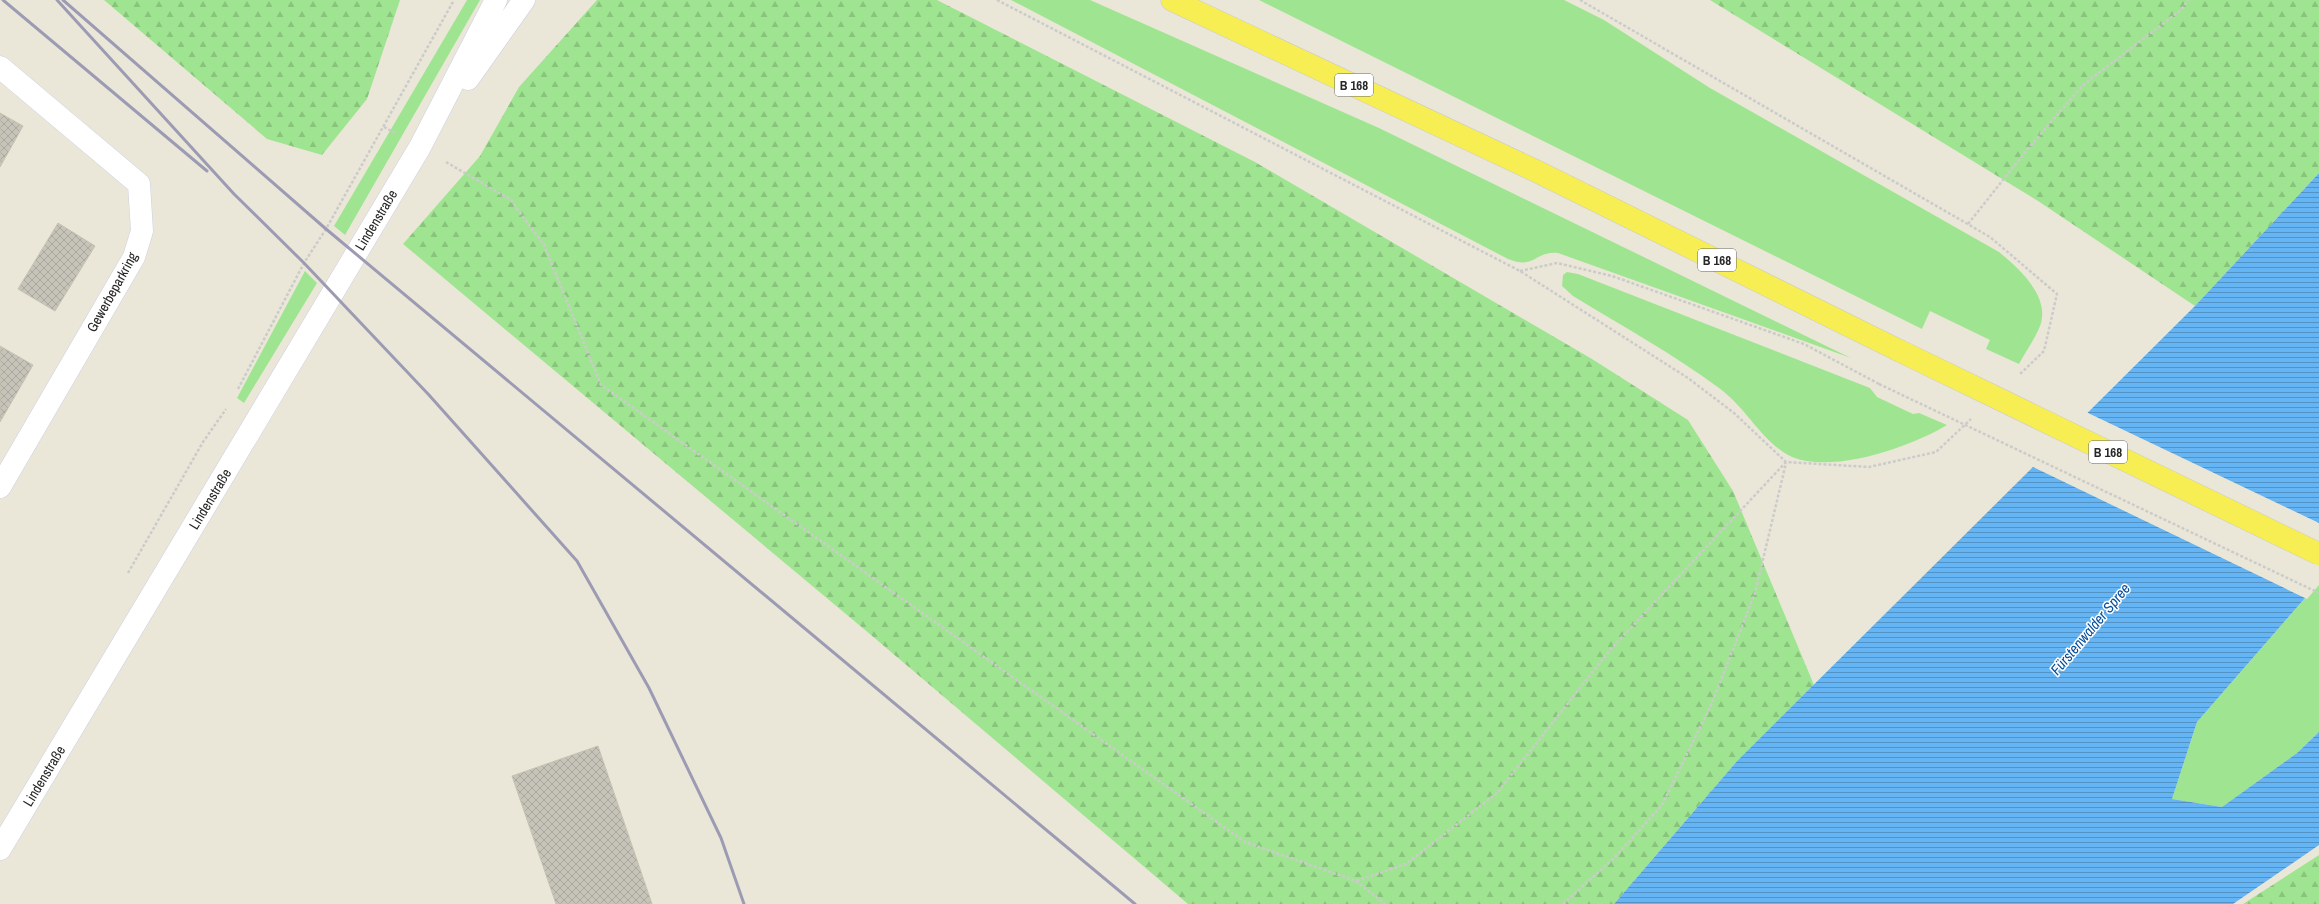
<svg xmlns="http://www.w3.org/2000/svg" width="2319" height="904" font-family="'Archivo Narrow',sans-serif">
<defs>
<pattern id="forest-firs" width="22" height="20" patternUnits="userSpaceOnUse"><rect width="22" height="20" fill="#9fe591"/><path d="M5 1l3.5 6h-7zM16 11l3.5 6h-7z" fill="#89c47d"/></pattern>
<pattern id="water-rules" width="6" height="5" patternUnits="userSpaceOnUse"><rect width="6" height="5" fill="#65b4f3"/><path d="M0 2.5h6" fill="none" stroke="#5392c5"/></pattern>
<pattern id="building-cross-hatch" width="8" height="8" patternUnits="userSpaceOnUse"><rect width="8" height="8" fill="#c6c3b8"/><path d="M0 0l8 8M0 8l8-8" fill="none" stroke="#aaa89e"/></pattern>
</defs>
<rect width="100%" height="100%" fill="#ebe7d8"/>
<path fill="#9fe591" d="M 467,0 L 480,0 L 345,235 L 334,226 Z
M 1011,0 L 1090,0 L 1379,128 L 1851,358 L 1558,253 C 1534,251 1535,270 1508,259 Z
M 1259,0 L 1564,0 L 1604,20 L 1710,88 L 1999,252 C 2019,268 2051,297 2040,326 C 2035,339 2026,351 2019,364 L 1986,349 L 1990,340 L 1930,311 L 1922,329 Z
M 305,271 L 317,283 L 244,403 L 237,398 Z
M 1567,272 L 1578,274 L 1870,388 L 1877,397 L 1913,414 L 1919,413 L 1947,425 C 1911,447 1822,479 1783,452 C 1758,435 1745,407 1719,388 C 1673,354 1622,326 1573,296 L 1562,286 L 1563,275 Z
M 2319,582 L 2319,732 L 2297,753 L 2222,807 L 2172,799 L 2197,722 Z"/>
<path fill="url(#forest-firs)" d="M 104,0 L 400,0 L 367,99 L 322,155 L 267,139 Z
M 597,0 L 937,0 L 1255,162 L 1592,359 L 1688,420 L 1733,491 L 1814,685 L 1738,760 L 1614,904 L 1188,904 L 871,635 L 403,244 L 480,156 L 519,87 Z
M 1710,0 L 2319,0 L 2319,173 L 2195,306 L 2038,201 Z
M 2319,855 L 2319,904 L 2243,904 Z"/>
<path fill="url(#water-rules)" d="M 2319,173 L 2319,582 L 2197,722 L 2172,799 L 2222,807 L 2297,753 L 2319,732 L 2319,845 L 2233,904 L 1614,904 L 1738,760 L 2195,306 Z"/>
<path fill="#ebe7d8" d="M 2086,412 L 2319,523 L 2319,585 L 2307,599 L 2031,466 Z"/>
<path fill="url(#building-cross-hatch)" stroke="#c6c3b2" d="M 0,113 L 23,126 L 0,167 Z
M 58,223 L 95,246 L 55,311 L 18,289 Z
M 0,346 L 33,365 L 0,422 Z
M 598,746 L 652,904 L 556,904 L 512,776 Z"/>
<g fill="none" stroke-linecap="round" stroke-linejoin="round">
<defs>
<path id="street" d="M 0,67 L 139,184 L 142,231 L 134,257 L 0,487"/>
<path id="secondary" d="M 468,79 L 524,0
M 0,849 L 420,147 L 496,0"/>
<path id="primary" d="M 1172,0 L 1536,171 L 1898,350"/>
</defs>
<use href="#street" stroke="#cecee2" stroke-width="23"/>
<use href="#secondary" stroke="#cecee2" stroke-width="23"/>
<use href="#primary" stroke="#cbcbcb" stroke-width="23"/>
<path stroke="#cbcbcb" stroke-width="2.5" stroke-dasharray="3 2" stroke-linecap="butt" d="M 997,0 L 1520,271 L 1688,378 L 1734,413 L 1786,462 L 1869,467 L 1936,452 L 1971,419
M 1580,0 L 1990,237 L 2057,294 L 2044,351 L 2019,375
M 384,127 L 395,133
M 446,162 L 511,200 L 544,245 L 601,385 L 1245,842 L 1356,881 L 1406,864 L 1497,793 L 1610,650 L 1786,462
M 1968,224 L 2026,151 L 2083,85 L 2182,9 L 2188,0
M 1520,271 L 1557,263 L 1612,276 L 1804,344 L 1879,384
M 238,389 L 304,263 L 326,229 L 454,0
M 128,573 L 203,442 L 226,409
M 1356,881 L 1385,904
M 1563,904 L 1614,858 L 1662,805 L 1712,703 L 1755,593 L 1786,463"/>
<use href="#street" stroke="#fff" stroke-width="22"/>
<use href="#secondary" stroke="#fff" stroke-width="22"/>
<use href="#primary" stroke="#f6ee52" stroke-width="22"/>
<path stroke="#9c9bb3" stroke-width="3" d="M 3,0 L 207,171
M 57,0 L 234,194 L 304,263 L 429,395 L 577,561 L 649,688 L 721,838 L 744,904
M 63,0 L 326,229 L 1135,904"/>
<defs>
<path id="primary-bridge" d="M 1898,350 L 2319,554"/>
</defs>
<use href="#primary-bridge" stroke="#cbcbcb" stroke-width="23" stroke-linecap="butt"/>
<path stroke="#cbcbcb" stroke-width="2.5" stroke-dasharray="3 2" stroke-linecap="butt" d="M 1879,384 L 2319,593"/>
<use href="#primary-bridge" stroke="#f6ee52" stroke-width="22"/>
</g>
<g text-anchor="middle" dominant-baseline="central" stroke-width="3" stroke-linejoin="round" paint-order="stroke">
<g fill="#fff" stroke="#686868" stroke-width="1">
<rect x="1335" y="74" width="38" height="22" rx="3"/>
<rect x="1698" y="249" width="38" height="22" rx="3"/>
<rect x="2089" y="441" width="38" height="22" rx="3"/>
</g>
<g font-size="13" font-weight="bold" fill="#282828">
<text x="1354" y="85">B 168</text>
<text x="1717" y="260">B 168</text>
<text x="2108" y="452">B 168</text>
</g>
<g font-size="14" fill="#282828" stroke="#fff">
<text transform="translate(376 220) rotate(-59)">Lindenstraße</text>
<text transform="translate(112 292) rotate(-61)">Gewerbeparkring</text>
<text transform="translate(210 499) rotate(-59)">Lindenstraße</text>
<text transform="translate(44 776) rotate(-59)">Lindenstraße</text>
</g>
<g font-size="15" font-style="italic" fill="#074e9c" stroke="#fff">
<text transform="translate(2090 629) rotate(-50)">Fürstenwalder Spree</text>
</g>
</g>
</svg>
